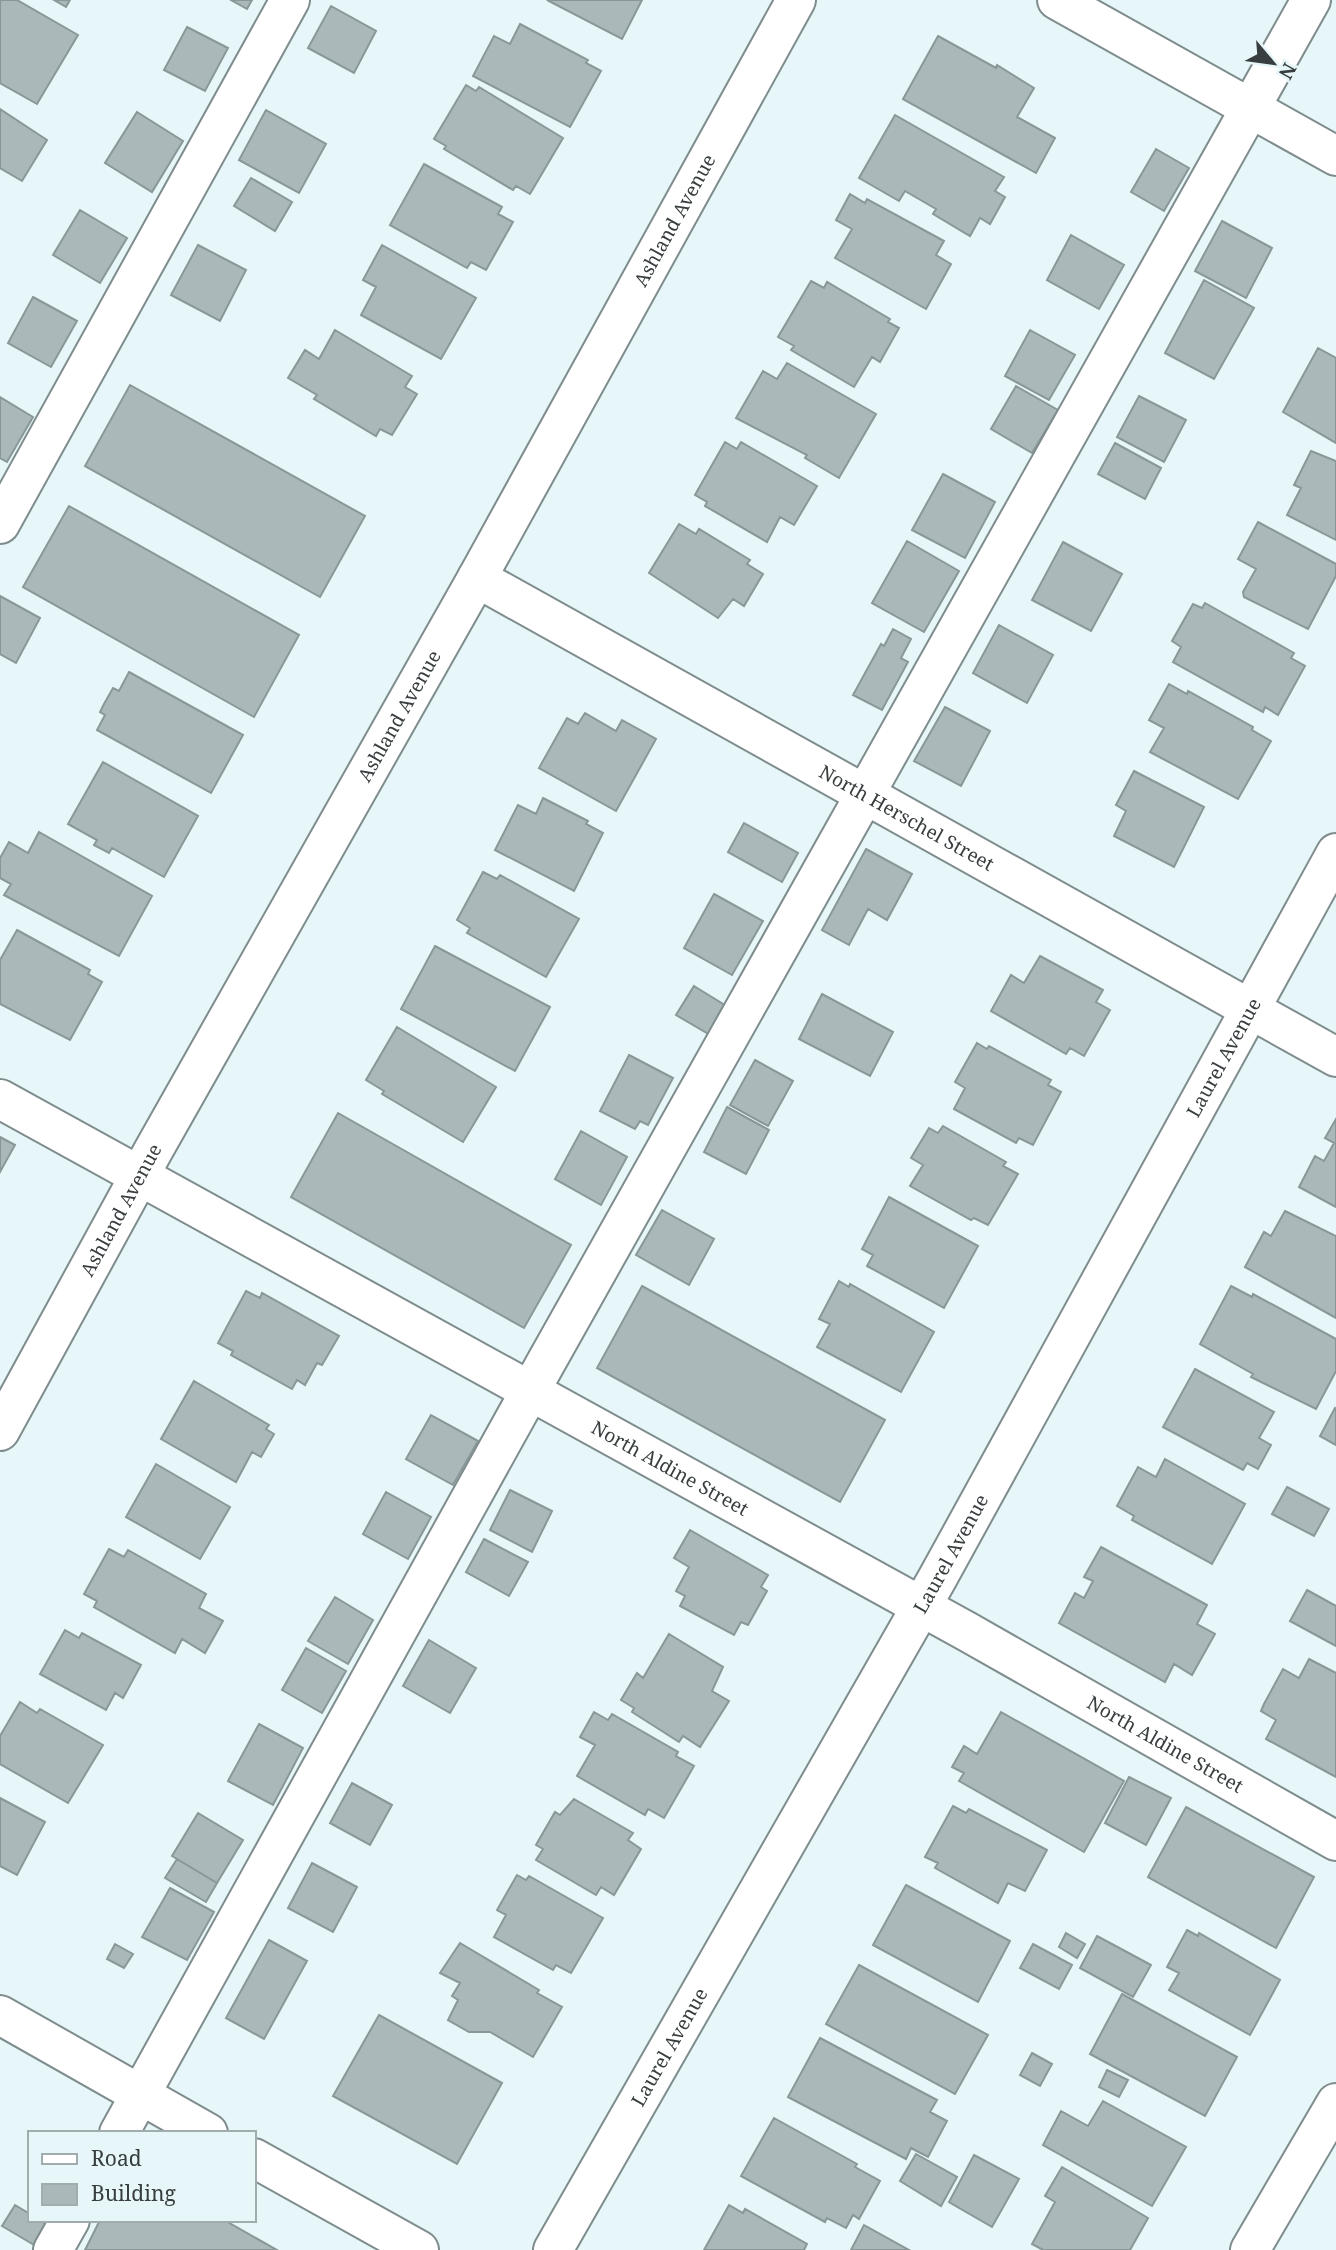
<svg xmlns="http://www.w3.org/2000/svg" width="1336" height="2250" font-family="'Noto Serif',serif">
<rect width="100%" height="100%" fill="#e7f6f8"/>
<path fill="#aab8b9" stroke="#899799" stroke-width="2" d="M 0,0 L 17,0 L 78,35 L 37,104 L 0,83 Z
M 54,0 L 70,0 L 66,7 Z
M 231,0 L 252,0 L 247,9 Z
M 547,0 L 642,0 L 622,39 Z
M 331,6 L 376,31 L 354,73 L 308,48 Z
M 520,24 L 588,60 L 586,63 L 601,71 L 570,127 L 473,76 L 494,36 L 510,44 Z
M 187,27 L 228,48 L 205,91 L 164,70 Z
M 938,36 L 996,68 L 997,65 L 1034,88 L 1017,117 L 1055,138 L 1036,173 L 903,99 Z
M 466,85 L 476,91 L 479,87 L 563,138 L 530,194 L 516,186 L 513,190 L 444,149 L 446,146 L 434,139 Z
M 0,109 L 47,140 L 22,181 L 0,168 Z
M 266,110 L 326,144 L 299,193 L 239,160 Z
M 137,112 L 183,141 L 152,192 L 105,163 Z
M 895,115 L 1004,177 L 995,191 L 1005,197 L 990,224 L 980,218 L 970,236 L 933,214 L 936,209 L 905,191 L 899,201 L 859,178 Z
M 1156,149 L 1189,168 L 1164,211 L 1131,192 Z
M 424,164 L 502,207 L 498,214 L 513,222 L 486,270 L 471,262 L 467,268 L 390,225 Z
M 251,178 L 292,202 L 275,231 L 234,206 Z
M 850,194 L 865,203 L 867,199 L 944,241 L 936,255 L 951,264 L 926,309 L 835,258 L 852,229 L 836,220 Z
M 80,210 L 127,238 L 100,283 L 53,255 Z
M 1222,221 L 1272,248 L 1246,298 L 1195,271 Z
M 1071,235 L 1124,265 L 1099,309 L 1047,280 Z
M 198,245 L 246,270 L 220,321 L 171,295 Z
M 382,245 L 476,298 L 441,359 L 361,315 L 376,287 L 363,280 Z
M 1204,280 L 1254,308 L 1214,379 L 1165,353 Z
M 811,281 L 824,288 L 827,282 L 890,319 L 888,322 L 899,328 L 880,362 L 872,357 L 854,387 L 791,350 L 794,346 L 778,337 Z
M 33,297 L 77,321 L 51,367 L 8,343 Z
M 335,330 L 412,376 L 405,387 L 417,394 L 392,435 L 380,429 L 376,436 L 314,399 L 317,395 L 288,378 L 305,350 L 319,359 Z
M 1030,330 L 1075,355 L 1049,400 L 1005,376 Z
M 1318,348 L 1336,358 L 1336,443 L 1283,412 Z
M 787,363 L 876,414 L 839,478 L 805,458 L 807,455 L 736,418 L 763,371 L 777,379 Z
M 130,385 L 365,516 L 320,597 L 85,466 Z
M 1016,386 L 1058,410 L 1032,453 L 991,429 Z
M 1139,396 L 1186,420 L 1164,462 L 1117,437 Z
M 0,397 L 33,417 L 7,462 L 0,458 Z
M 725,442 L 737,449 L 741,442 L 817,486 L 794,525 L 780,517 L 767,542 L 705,506 L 707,502 L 695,495 Z
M 1115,443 L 1161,468 L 1145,499 L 1098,474 Z
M 1311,451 L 1336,461 L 1336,540 L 1287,515 L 1301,488 L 1294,485 Z
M 943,474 L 995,502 L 965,558 L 912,530 Z
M 69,506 L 299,635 L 254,717 L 23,587 Z
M 1258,522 L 1336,564 L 1336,576 L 1308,629 L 1244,597 L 1243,592 L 1256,569 L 1238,559 Z
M 679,524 L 696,534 L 699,529 L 750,560 L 747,564 L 763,574 L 744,606 L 733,599 L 718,618 L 649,573 Z
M 907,541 L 959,571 L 924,632 L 872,603 Z
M 1063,542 L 1122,574 L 1091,631 L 1032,600 Z
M 0,596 L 40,618 L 16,663 L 0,654 Z
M 1205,603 L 1294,653 L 1291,658 L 1305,666 L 1278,715 L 1265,707 L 1263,712 L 1173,662 L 1181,647 L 1172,641 L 1193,604 L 1202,608 Z
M 999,625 L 1053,655 L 1027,703 L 973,673 Z
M 893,629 L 911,639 L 901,658 L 908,662 L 882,710 L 853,695 L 881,644 L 884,646 Z
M 129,672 L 243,735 L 211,793 L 97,730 L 105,715 L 100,712 L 104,704 L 113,688 L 119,691 Z
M 1169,684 L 1187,694 L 1188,691 L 1253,727 L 1252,730 L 1271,741 L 1238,799 L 1150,752 L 1164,728 L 1149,720 Z
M 945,707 L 990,731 L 961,786 L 914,761 Z
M 585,713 L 616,731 L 622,720 L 656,739 L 616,811 L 539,768 L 567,718 L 578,724 Z
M 103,762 L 198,816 L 164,877 L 112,848 L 109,853 L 94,845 L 97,840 L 68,824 Z
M 1134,771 L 1204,807 L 1174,867 L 1114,836 L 1126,811 L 1116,805 Z
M 543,798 L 588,821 L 586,824 L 603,833 L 574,891 L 495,850 L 518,805 L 536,814 Z
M 744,823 L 798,853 L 782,882 L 728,852 Z
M 39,832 L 152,896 L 119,956 L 4,895 L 11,884 L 0,878 L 0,858 L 9,842 L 28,853 Z
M 866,849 L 912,874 L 887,920 L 868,909 L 849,945 L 822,930 Z
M 483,872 L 497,879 L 500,875 L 579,919 L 546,977 L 467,933 L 470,928 L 457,920 Z
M 714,894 L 763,921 L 732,975 L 684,948 Z
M 17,930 L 90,970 L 88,974 L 102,982 L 70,1040 L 0,1004 L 0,960 Z
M 435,946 L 550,1007 L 515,1071 L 401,1009 Z
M 1040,956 L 1103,990 L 1096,1002 L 1110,1010 L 1084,1056 L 1070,1048 L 1066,1054 L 991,1011 L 1011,975 L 1024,983 Z
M 694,986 L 728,1007 L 710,1035 L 676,1015 Z
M 822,994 L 893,1032 L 870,1076 L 799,1039 Z
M 397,1027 L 496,1087 L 463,1142 L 382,1094 L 384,1091 L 366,1080 Z
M 977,1043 L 987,1049 L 989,1046 L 1051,1080 L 1048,1085 L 1061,1092 L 1033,1145 L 1019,1138 L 1016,1143 L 954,1109 L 965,1088 L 955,1082 Z
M 629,1055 L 673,1078 L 648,1125 L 640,1121 L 635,1129 L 600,1111 Z
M 755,1060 L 793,1081 L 768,1126 L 730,1105 Z
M 727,1107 L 769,1130 L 746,1174 L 704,1152 Z
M 338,1113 L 571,1245 L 524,1328 L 291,1197 Z
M 1336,1119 L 1336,1207 L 1299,1187 L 1315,1156 L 1324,1161 L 1334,1143 L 1325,1138 Z
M 943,1126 L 1006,1162 L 1003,1166 L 1018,1174 L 988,1225 L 974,1218 L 971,1220 L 910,1186 L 923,1165 L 911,1158 L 929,1128 L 938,1133 Z
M 581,1131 L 627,1157 L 601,1205 L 555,1179 Z
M 0,1137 L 15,1145 L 0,1172 Z
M 889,1197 L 978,1246 L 944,1308 L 867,1266 L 873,1255 L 862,1249 Z
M 662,1210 L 714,1239 L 689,1285 L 636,1255 Z
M 1285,1211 L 1336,1236 L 1336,1318 L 1245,1267 L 1264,1232 L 1271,1236 Z
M 839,1281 L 849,1287 L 850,1284 L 934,1332 L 901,1392 L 817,1347 L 830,1324 L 819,1319 Z
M 642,1286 L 885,1420 L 840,1502 L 597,1368 Z
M 1231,1286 L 1252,1297 L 1253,1294 L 1336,1339 L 1336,1371 L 1316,1409 L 1251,1377 L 1253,1374 L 1200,1344 Z
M 246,1291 L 260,1298 L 262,1293 L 339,1336 L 322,1365 L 317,1363 L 305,1385 L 297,1380 L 292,1389 L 231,1355 L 233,1351 L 218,1343 Z
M 1195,1369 L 1274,1412 L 1259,1438 L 1271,1445 L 1258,1469 L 1247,1463 L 1243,1470 L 1163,1427 Z
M 194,1381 L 269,1425 L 266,1429 L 274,1434 L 261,1457 L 252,1452 L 236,1482 L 161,1439 Z
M 1335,1408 L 1336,1409 L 1336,1445 L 1320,1436 Z
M 431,1415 L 478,1441 L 453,1485 L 406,1459 Z
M 1165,1459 L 1245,1504 L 1212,1564 L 1132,1520 L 1134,1516 L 1117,1506 L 1138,1467 L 1156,1477 Z
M 156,1464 L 230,1507 L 200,1559 L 126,1517 Z
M 1287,1487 L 1329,1509 L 1314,1536 L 1272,1514 Z
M 510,1490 L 552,1511 L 532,1552 L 490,1530 Z
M 386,1492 L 431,1517 L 408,1559 L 363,1534 Z
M 690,1530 L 768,1575 L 761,1587 L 767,1591 L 748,1625 L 741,1622 L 734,1635 L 680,1606 L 685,1596 L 676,1591 L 689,1567 L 674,1558 Z
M 484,1539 L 528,1562 L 509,1596 L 466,1572 Z
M 1101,1547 L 1207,1605 L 1197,1624 L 1215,1634 L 1192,1675 L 1174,1664 L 1165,1682 L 1059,1623 L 1075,1593 L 1084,1598 L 1093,1581 L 1084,1577 Z
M 109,1549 L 124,1557 L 128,1550 L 206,1594 L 199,1608 L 223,1621 L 205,1653 L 182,1639 L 175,1653 L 94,1607 L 97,1601 L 84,1594 Z
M 1307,1590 L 1336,1606 L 1336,1646 L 1290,1621 Z
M 335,1597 L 373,1620 L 348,1664 L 308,1641 Z
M 65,1630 L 79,1638 L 82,1633 L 141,1665 L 123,1698 L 115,1693 L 106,1710 L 40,1674 Z
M 669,1634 L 723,1667 L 712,1691 L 729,1701 L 700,1747 L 683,1736 L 679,1742 L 632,1712 L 634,1708 L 621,1700 L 637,1673 L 643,1678 Z
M 429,1640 L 476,1668 L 450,1713 L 403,1686 Z
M 306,1648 L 346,1671 L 322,1713 L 282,1690 Z
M 1309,1659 L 1336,1673 L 1336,1777 L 1266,1739 L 1276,1720 L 1261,1711 L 1264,1704 L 1283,1669 L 1299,1678 Z
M 20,1702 L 37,1713 L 40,1709 L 103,1745 L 68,1803 L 0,1764 L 0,1736 Z
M 594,1712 L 608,1720 L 612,1714 L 678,1752 L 676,1756 L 694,1766 L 664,1818 L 648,1809 L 645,1815 L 577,1776 L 595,1745 L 580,1737 Z
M 1001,1712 L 1124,1781 L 1084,1852 L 959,1781 L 964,1773 L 952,1767 L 964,1746 L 977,1754 Z
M 259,1724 L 303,1748 L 273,1805 L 228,1781 Z
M 1129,1777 L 1171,1798 L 1146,1845 L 1105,1823 Z
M 352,1783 L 392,1805 L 370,1845 L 330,1823 Z
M 0,1798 L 45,1822 L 17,1875 L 0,1866 Z
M 574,1799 L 633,1833 L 628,1840 L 641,1849 L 614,1895 L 601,1887 L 596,1895 L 536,1860 L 543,1849 L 536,1845 L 555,1812 L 560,1815 Z
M 953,1806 L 966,1813 L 969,1809 L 1047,1850 L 1025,1891 L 1008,1883 L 998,1903 L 935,1868 L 938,1863 L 925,1857 Z
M 1186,1807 L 1314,1877 L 1276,1948 L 1148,1877 Z
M 198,1813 L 243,1840 L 217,1883 L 172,1856 Z
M 177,1859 L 217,1883 L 206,1902 L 165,1878 Z
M 312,1863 L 357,1887 L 333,1932 L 288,1908 Z
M 517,1875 L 526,1880 L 529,1876 L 603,1918 L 571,1973 L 556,1965 L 553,1970 L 494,1937 L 506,1915 L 497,1910 Z
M 906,1885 L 1010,1941 L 978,2002 L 873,1945 Z
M 170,1888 L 214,1912 L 187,1960 L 142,1937 Z
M 1187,1930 L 1198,1936 L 1199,1933 L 1280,1980 L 1250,2035 L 1169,1990 L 1179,1973 L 1167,1967 Z
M 1066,1933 L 1085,1944 L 1077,1958 L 1059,1947 Z
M 1097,1936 L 1151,1965 L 1133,1997 L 1080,1968 Z
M 269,1940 L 307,1961 L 264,2039 L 226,2018 Z
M 460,1943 L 539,1990 L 537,1993 L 562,2007 L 533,2057 L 490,2032 L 469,2032 L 448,2020 L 458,2000 L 452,1996 L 460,1983 L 440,1973 Z
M 115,1944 L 133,1954 L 124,1968 L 107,1959 Z
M 1033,1944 L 1072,1965 L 1059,1989 L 1020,1968 Z
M 859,1965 L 988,2035 L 955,2094 L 826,2024 Z
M 1122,1994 L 1237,2057 L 1205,2116 L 1090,2054 Z
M 379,2015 L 502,2083 L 457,2164 L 333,2096 Z
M 820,2038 L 937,2100 L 930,2112 L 947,2121 L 928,2157 L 911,2148 L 906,2159 L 788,2097 Z
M 1032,2053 L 1052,2064 L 1040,2086 L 1020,2075 Z
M 1107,2070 L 1128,2080 L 1119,2097 L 1099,2087 Z
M 1103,2101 L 1186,2147 L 1152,2206 L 1043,2145 L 1061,2111 L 1088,2126 Z
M 774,2118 L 857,2164 L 855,2167 L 880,2181 L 859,2219 L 853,2215 L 846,2228 L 827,2218 L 825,2222 L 741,2176 Z
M 916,2154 L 957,2177 L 941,2206 L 900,2181 Z
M 974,2155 L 1019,2179 L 992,2227 L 949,2202 Z
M 1062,2167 L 1148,2218 L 1130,2250 L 1043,2250 L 1032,2244 L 1055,2202 L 1045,2196 Z
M 15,2205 L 30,2214 L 30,2220 L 47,2223 L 34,2245 L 2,2226 Z
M 729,2205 L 743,2213 L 745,2209 L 807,2244 L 804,2250 L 704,2250 Z
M 100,2220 L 224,2220 L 277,2250 L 85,2250 Z
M 864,2225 L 909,2250 L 851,2250 Z"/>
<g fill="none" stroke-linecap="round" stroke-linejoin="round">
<defs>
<g id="minor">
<path d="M 1057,0 L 1336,156"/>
<path d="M 0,524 L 290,0"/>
<path id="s1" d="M 477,578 L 1336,1057"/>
<path id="s2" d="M 0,1099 L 966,1631 L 1336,1841"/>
<path id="s3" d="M 0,1431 L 153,1151 L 477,578 L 796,0"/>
<path d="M 0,2015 L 208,2133"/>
<path d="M 119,2133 L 544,1366 L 1311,0"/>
<path d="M 254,2158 L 419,2250"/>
<path d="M 53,2250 L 70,2220"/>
<path id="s4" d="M 553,2250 L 937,1579 L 1336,853"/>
<path d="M 1250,2250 L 1336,2103"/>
</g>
</defs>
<use href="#minor" stroke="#7f8c8e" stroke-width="42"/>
<use href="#minor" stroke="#fff" stroke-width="38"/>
</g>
<g text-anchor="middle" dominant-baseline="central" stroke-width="6" stroke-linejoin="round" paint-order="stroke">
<g font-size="19" fill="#383e3f" stroke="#e7f6f8">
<text stroke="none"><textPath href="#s3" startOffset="1386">Ashland Avenue</textPath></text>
<text stroke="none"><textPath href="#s3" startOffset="819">Ashland Avenue</textPath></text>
<text stroke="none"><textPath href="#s1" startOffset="492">North Herschel Street</textPath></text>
<text stroke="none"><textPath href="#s4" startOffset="1368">Laurel Avenue</textPath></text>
<text stroke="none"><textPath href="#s3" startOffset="252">Ashland Avenue</textPath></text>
<text stroke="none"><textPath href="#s2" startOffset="765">North Aldine Street</textPath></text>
<text stroke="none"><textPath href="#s4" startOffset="802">Laurel Avenue</textPath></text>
<text stroke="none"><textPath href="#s2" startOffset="1332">North Aldine Street</textPath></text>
<text stroke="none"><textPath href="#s4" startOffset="234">Laurel Avenue</textPath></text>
</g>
</g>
<rect x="28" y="2131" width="228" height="91" fill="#e7f6f8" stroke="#a1acae" stroke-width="2"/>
<rect x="42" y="2154" width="35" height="10" fill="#ffffff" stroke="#a1acae" stroke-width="2"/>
<text x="91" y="2166" font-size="21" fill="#383e3f">Road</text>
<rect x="42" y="2184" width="35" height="21" fill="#aab8b9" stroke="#a1acae" stroke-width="2"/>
<text x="91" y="2201" font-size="21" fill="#383e3f">Building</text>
<g transform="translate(1273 63) rotate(119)" stroke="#e7f6f8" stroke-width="5" paint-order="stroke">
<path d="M0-5L12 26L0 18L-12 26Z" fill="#383e3f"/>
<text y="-10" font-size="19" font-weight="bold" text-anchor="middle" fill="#383e3f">N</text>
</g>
</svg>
